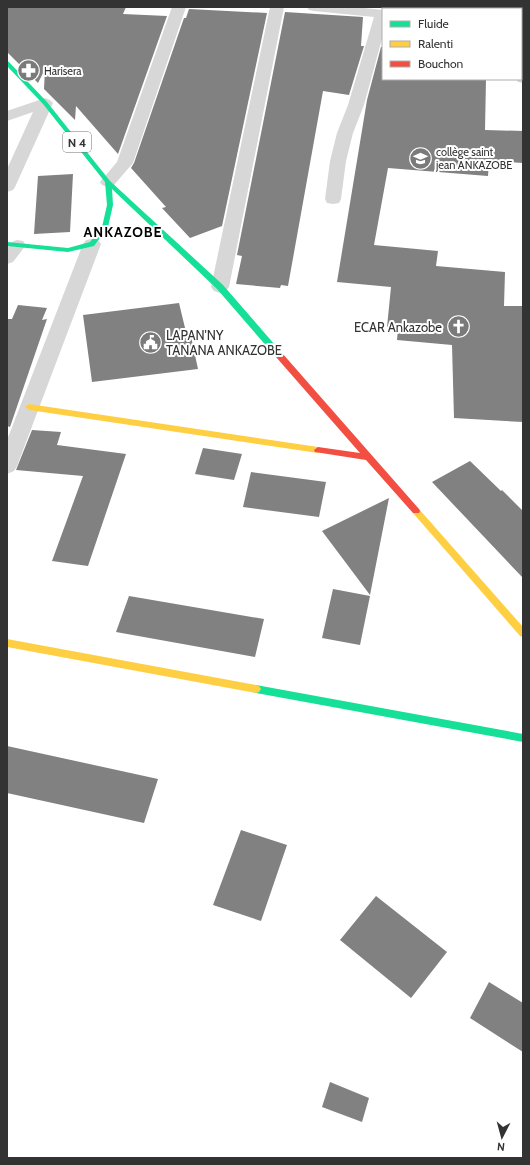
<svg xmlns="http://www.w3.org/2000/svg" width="530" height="1165" font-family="Cabin,sans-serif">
<rect width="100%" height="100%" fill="#fff"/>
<path fill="#818181" d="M 7,7 L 126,7 L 123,14 L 167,16 L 118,154 L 76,106 L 75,120 L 44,89 L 45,69 L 38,83 L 7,52 Z
M 189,9 L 267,13 L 222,226 L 190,238 L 162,208 L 166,207 L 131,168 L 134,163 L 184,18 L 186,18 Z
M 285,12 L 363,17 L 361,46 L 364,46 L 349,95 L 323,91 L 288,286 L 281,285 L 280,288 L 236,284 L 242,256 L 237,255 Z
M 381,47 L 383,47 L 383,79 L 486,79 L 485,130 L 523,131 L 523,163 L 489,161 L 488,176 L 388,168 L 374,245 L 438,251 L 436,266 L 505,272 L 504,306 L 523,306 L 523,422 L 454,418 L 452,345 L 397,340 L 398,328 L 387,327 L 391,287 L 337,282 L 367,100 Z
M 73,174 L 70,232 L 34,234 L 38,176 Z
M 179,303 L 186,332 L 190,332 L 198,369 L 92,382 L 83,315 Z
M 18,305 L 47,308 L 42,320 L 47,319 L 10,427 L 7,426 L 7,319 L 12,319 Z
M 32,430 L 61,432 L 57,445 L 126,454 L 88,566 L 52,561 L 83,476 L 16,470 Z
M 203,448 L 242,454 L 234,480 L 195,474 Z
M 470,461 L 501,491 L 502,490 L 523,511 L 523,578 L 432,482 Z
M 251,472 L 326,482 L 319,517 L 243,507 Z
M 389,498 L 370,595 L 322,531 Z
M 333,589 L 370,596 L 360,645 L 322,638 Z
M 129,596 L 264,619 L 255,657 L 116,632 Z
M 7,746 L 158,779 L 144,823 L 7,793 Z
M 241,830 L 287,845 L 261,921 L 213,905 Z
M 376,896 L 447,952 L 411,998 L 340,940 Z
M 489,982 L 523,1003 L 523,1052 L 470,1018 Z
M 330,1082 L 369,1098 L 362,1122 L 322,1107 Z"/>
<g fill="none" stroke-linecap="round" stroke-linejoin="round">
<path fill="#d7d7d7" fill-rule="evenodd" d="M 172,7 L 186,7 L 133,163 L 114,185 L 108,187 L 102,185 L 100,182 L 117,162 Z
M 270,7 L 284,7 L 229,287 L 226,291 L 220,293 L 214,291 L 211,287 Z
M 307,7 L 355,7 L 383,10 L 383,35 L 364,105 L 353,133 L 346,161 L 341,199 L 339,203 L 333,204 L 327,203 L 325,199 L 330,161 L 337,133 L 348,105 L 374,17 L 314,11 L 309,10 Z
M 483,7 L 497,7 L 498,9 L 484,9 Z
M 521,56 L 523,56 L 523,83 L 518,82 L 516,79 L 521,79 Z
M 45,98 L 50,100 L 53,103 L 15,187 L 13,190 L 7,192 L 7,169 L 33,112 L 7,121 L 7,111 Z
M 92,239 L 98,240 L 101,244 L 17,466 L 14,471 L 7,474 L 7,440 L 83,244 L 86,240 Z
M 17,240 L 23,241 L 26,245 L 13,262 L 7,264 C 7,253 5,243 17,240 Z"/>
<path fill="#16e098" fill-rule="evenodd" d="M 7,61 L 9,62 L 47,102 L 110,181 L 223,285 L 275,345 L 275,349 L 269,349 L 217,289 L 112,189 L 113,205 L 108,227 L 94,246 L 68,252 L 7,246 L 7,242 L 68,248 L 90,242 L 102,227 L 107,205 L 105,182 L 43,104 L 7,66 Z
M 256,685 L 523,734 L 523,742 L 256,693 L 253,692 L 251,689 L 253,686 Z"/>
<path fill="#ffcf43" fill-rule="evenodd" d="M 29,404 L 318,447 L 322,450 L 318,453 L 29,410 L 25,407 Z
M 416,508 L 419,509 L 523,627 L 523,637 L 520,636 L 413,513 L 412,511 L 413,509 Z
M 7,639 L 256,685 L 259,686 L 261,689 L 259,692 L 256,693 L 7,647 Z"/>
<path fill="#f24e42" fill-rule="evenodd" d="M 272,344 L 275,345 L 419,509 L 420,511 L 419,513 L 413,513 L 366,460 L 315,452 L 314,450 L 318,447 L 360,453 L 269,349 L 269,345 Z"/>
</g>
<defs>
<symbol id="pharmacy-disc" viewBox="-11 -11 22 22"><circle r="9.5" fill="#7a7a7a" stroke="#fff"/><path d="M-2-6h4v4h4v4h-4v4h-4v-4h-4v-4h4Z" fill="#fff"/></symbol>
<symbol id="school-disc" viewBox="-11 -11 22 22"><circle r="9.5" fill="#7a7a7a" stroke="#fff"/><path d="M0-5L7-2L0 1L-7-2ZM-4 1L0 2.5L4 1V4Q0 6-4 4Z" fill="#fff"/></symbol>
<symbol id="church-disc" viewBox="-11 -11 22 22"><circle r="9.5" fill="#7a7a7a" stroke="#fff"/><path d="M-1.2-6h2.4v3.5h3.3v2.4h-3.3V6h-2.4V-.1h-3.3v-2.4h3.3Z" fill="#fff"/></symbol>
<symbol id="civic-disc" viewBox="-11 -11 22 22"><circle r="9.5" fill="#7a7a7a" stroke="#fff"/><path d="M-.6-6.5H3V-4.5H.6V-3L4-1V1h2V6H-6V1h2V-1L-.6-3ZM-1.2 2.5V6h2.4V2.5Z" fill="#fff"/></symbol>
</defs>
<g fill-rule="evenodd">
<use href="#pharmacy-disc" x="16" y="58" width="25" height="25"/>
<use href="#school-disc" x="408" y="146" width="25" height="25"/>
<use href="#church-disc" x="446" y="314" width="25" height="25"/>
<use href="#civic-disc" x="138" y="330" width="25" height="25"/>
</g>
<g text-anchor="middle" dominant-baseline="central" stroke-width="4" stroke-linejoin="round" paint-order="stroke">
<g font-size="11" fill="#333" stroke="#fff" text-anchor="start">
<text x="44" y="71">Harisera</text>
<text x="436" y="152">collège saint<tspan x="436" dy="13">jean ANKAZOBE</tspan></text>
</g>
<rect fill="#fff" stroke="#707070" stroke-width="1" x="63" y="132" width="28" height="20" rx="3"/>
<g font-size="12" font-weight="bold" fill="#333">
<text x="77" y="142">N 4</text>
</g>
<g font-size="13" fill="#333" stroke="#fff" text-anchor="end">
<text x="442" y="327">ECAR Ankazobe</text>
<text x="166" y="335" text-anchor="start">LAPAN'NY<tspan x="166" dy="15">TANANA ANKAZOBE</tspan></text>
</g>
<g font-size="14" font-weight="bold" letter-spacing="1" fill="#000" stroke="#fff">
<text x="123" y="232">ANKAZOBE</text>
</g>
</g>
<rect width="530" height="1165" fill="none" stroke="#333333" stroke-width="16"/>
<rect x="382" y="8" width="140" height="72" fill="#ffffff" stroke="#adadad"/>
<rect x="390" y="21" width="20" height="6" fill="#16e098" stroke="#adadad"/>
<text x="418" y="28" font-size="12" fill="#333333">Fluide</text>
<rect x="390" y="41" width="20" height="6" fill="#ffcf43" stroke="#adadad"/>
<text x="418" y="48" font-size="12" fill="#333333">Ralenti</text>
<rect x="390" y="61" width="20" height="6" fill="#f24e42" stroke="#adadad"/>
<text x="418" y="68" font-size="12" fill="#333333">Bouchon</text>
<g transform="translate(502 1137) rotate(186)" stroke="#ffffff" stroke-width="3" paint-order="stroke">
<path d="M0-3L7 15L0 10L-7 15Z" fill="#333333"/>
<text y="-6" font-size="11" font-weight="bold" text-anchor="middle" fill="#333333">N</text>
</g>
</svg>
